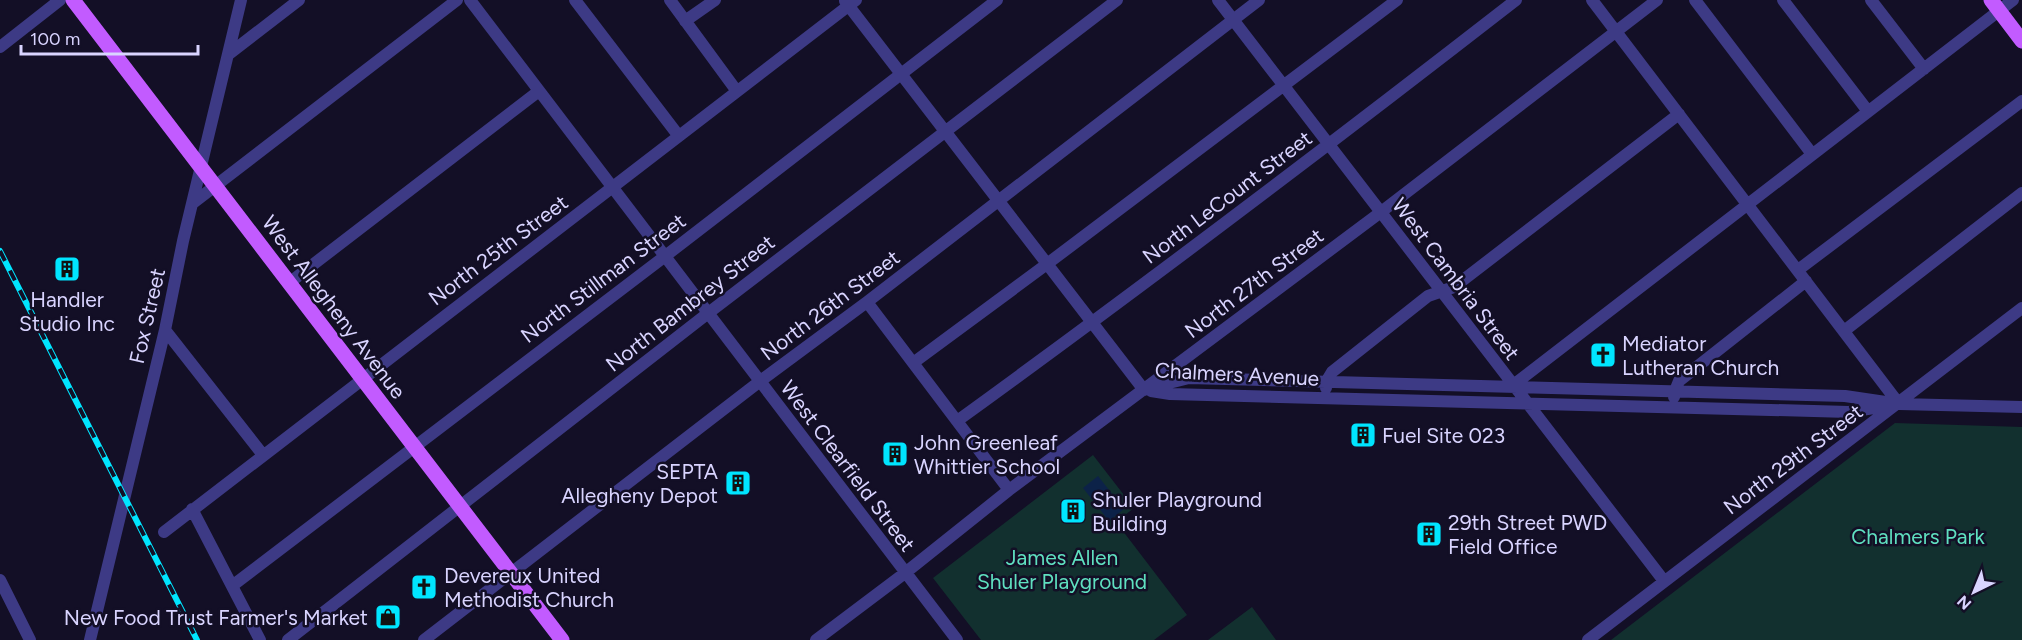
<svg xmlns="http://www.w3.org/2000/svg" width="2022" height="640" font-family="Figtree,sans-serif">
<rect width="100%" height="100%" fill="#130f26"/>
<path fill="#12302f" d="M 1895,423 L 2022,427 L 2022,640 L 1611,640 Z
M 1093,455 L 1134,508 L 1116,522 L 1187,615 L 1154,640 L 981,640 L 933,578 Z
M 1252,607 L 1276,640 L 1208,640 Z"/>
<path fill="#0c2248" d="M 1098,476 L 1124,509 L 1109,521 L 1083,488 Z"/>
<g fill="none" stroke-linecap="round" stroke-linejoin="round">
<path stroke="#3d3a85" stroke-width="12" d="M 470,0 L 957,640
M 575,0 L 678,135
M 670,0 L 736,90
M 1218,0 L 1664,581
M 1592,0 L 1899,404
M 1695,0 L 1812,154
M 1783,0 L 1867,110
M 1871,0 L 1924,69
M 845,1 L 1144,390
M 685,21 L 715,0
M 0,47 L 60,0
M 229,54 L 299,0
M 193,203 L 457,0
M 1798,270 L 2022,101
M 289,283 L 539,91
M 867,302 L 1009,490
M 165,330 L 263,455
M 1844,331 L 2022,193
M 913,363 L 1047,264 L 1397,0
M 1512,386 L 2013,0
M 1149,388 L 1189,378 L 1845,396 L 1899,404 L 2022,407
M 1326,388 L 1326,382 L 1332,372 L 1428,296 L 1454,287 L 1679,114
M 1151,391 L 1170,394 L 1849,412 L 1886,406
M 1674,397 L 1675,391 L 1679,381 L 1806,281
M 957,421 C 1146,284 1332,143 1516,0
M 192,509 L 260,640
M 164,532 L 856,0
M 0,580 L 30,640
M 232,586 L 664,257 L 997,0
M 90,640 L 165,330 L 183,241 L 241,0
M 288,640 L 707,314 L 1117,0
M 424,640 L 759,382 L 867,302 L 1259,0
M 816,640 L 905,573 L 1009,490 L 1381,212 L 1657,0
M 1588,640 L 2022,308"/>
<path stroke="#c25bff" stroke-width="15" d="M 73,0 L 562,640
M 1991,0 L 2022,41"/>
<defs>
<path id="rail" d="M 0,251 L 197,640"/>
</defs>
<use href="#rail" stroke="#00e5ff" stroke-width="6"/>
<use href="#rail" stroke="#130f26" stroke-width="4" stroke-dasharray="11" stroke-linecap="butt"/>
</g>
<defs>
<symbol id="building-square" viewBox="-11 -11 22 22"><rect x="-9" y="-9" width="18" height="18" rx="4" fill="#00e5ff" stroke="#130f26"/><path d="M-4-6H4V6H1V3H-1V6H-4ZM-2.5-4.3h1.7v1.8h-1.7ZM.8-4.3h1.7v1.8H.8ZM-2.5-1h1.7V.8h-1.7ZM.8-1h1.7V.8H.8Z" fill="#111"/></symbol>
<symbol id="church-square" viewBox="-11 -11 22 22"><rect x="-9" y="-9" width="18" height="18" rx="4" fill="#00e5ff" stroke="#130f26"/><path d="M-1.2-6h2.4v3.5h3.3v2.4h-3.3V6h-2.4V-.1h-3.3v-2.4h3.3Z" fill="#111"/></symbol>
<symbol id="shop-square" viewBox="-11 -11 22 22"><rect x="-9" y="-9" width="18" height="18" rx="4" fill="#00e5ff" stroke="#130f26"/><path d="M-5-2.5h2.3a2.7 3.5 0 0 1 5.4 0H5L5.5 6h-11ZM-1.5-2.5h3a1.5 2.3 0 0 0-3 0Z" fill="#111"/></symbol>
</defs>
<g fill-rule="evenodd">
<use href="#building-square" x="52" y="254" width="30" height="30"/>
<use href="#church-square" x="1588" y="340" width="30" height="30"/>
<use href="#building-square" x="1348" y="420" width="30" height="30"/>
<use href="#building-square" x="880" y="439" width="30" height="30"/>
<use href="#building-square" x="723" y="468" width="30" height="30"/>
<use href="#building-square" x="1058" y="496" width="30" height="30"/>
<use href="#building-square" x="1414" y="519" width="30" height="30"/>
<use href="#church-square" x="409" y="572" width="30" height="30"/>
<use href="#shop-square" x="373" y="602" width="30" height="30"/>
</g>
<g text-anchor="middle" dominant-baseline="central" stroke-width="5" stroke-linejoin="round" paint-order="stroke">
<g font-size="21" fill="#d9d4ff" stroke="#130f26">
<text transform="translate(1227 197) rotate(-37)">North LeCount Street</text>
<text transform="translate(498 250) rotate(-37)">North 25th Street</text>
<text transform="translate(603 278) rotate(-37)">North Stillman Street</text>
<text transform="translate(1456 279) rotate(53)">West Cambria Street</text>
<text transform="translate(1254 283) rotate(-37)">North 27th Street</text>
<text transform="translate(690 303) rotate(-38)">North Bambrey Street</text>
<text transform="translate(830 305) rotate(-37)">North 26th Street</text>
<text transform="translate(334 307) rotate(53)">West Allegheny Avenue</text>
<text transform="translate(147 316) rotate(-77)">Fox Street</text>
<text transform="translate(1237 374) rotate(3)">Chalmers Avenue</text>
<text transform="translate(1793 459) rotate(-37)">North 29th Street</text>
<text transform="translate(848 466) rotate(53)">West Clearfield Street</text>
</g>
<g font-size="21" fill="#d9d4ff" stroke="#130f26" text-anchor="start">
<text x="67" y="299" text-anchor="middle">Handler<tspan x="67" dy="24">Studio Inc</tspan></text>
<text x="1622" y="343">Mediator<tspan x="1622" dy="24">Lutheran Church</tspan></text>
<text x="1382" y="435">Fuel Site 023</text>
<text x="914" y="442">John Greenleaf<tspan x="914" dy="24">Whittier School</tspan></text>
<text x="718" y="471" text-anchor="end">SEPTA<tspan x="718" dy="24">Allegheny Depot</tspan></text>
<text x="1092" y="499">Shuler Playground<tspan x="1092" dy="24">Building</tspan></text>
<text x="1448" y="522">29th Street PWD<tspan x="1448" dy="24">Field Office</tspan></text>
<text x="444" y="575">Devereux United<tspan x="444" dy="24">Methodist Church</tspan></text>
<text x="368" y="617" text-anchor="end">New Food Trust Farmer's Market</text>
</g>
<g font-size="21" fill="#5fe0c0" stroke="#130f26">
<text x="1918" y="536">Chalmers Park</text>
<text x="1062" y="557">James Allen<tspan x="1062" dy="24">Shuler Playground</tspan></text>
</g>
</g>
<g transform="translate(1974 592) rotate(223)" stroke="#130f26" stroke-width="4.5" paint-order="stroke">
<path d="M0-4.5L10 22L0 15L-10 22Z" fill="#d9d4ff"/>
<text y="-9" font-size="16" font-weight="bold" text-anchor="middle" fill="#d9d4ff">N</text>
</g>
<path d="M21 45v9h177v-9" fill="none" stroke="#d9d4ff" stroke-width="3"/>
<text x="30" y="45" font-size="18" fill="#d9d4ff" stroke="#130f26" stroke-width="4.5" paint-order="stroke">100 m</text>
</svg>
